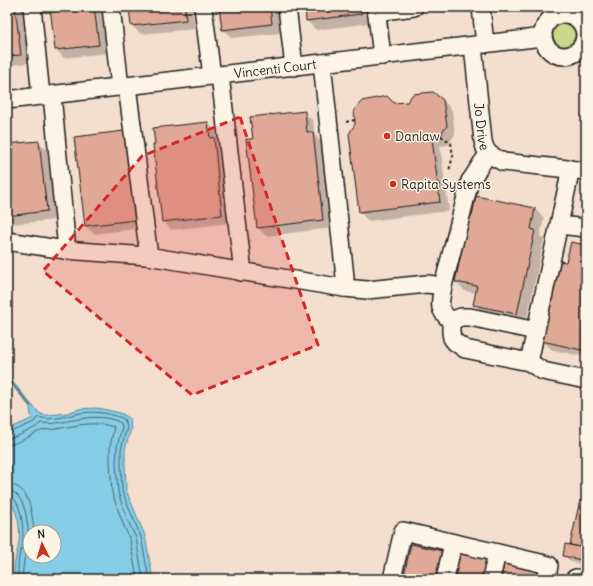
<svg xmlns="http://www.w3.org/2000/svg" width="593" height="586" font-family="Delius,sans-serif">
<rect width="100%" height="100%" fill="#fcf5e5"/>
<filter id="ink" filterUnits="userSpaceOnUse"><feTurbulence type="fractalNoise" baseFrequency=".025" numOctaves="2"/><feDisplacementMap in="SourceGraphic" scale="8" xChannelSelector="R" yChannelSelector="G"/><feConvolveMatrix kernelMatrix="1 2 1 2 8 2 1 2 1" color-interpolation-filters="sRGB"/></filter>
<g filter="url(#ink)">
<path fill="#f4dece" fill-rule="evenodd" d="M 7,7 L 586,7 L 586,579 L 7,579 ZM 30,532 L 54,532 L 54,556 L 30,556 Z"/>
<path fill="#cbd88b" stroke="#747a54" d="M553 35a11 11 0 1 1 22 0a11 11 0 1 1-22 0Z"/>
<path fill="#85cde6" stroke="#5b8695" fill-rule="evenodd" d="M 31,405 L 33,406 L 39,413 L 44,415 L 49,415 L 67,413 L 79,409 L 95,408 L 103,409 L 120,413 L 126,416 L 130,419 L 131,429 L 125,449 L 125,464 L 126,490 L 145,536 L 153,579 L 15,579 C 12,566 17,555 19,542 C 21,527 17,508 7,498 L 7,430 L 33,418 L 31,415 L 30,406 ZM 30,532 L 54,532 L 54,556 L 30,556 Z"/>
<path fill="#0003" d="M 7,7 L 22,7 L 29,63 L 7,65 Z
M 51,7 L 101,7 L 107,53 L 64,58 L 56,50 Z
M 130,7 L 192,7 L 195,29 L 141,34 L 132,26 Z
M 220,7 L 277,7 L 280,33 L 232,38 L 223,30 Z
M 306,7 L 368,7 L 370,23 L 316,30 L 307,21 Z
M 443,100 L 452,110 L 455,135 L 450,141 L 449,145 L 440,146 L 449,211 L 368,221 L 360,212 L 350,134 L 394,104 Z
M 304,112 L 313,121 L 315,135 L 321,142 L 332,228 L 266,236 L 257,227 L 254,140 Z
M 208,123 L 216,131 L 218,143 L 222,147 L 231,223 L 171,230 L 163,221 Z
M 123,133 L 132,141 L 143,228 L 94,234 L 85,226 Z
M 38,142 L 47,150 L 55,220 L 12,224 L 7,219 L 7,145 Z
M 477,197 L 535,209 L 544,218 L 540,236 L 544,239 L 526,323 L 483,313 L 475,304 L 477,293 L 465,291 L 456,282 L 473,218 Z
M 586,246 L 586,357 L 552,350 L 543,341 L 567,263 Z
M 586,503 L 586,565 L 571,562 L 564,555 L 571,546 Z
M 411,545 L 442,552 L 451,560 L 447,579 L 404,579 Z
M 536,571 L 544,579 L 502,579 Z"/>
<g fill="none" stroke-linecap="round" stroke-linejoin="round">
<path stroke="#46636d" stroke-width="1" d="M 7,434 L 34,422 L 38,417 C 53,422 67,415 81,413 C 96,411 111,413 124,419 L 127,427 L 121,449 L 121,464 L 122,491 L 141,537 L 149,579
M 7,439 C 16,438 28,431 36,427 C 38,426 39,424 41,423 C 45,423 52,424 56,423 C 78,420 100,412 121,423 L 122,427 L 117,447 L 116,464 L 118,492 L 127,519 L 136,538 L 143,579
M 7,445 C 19,444 30,435 41,431 C 45,429 52,430 56,429 C 76,426 94,420 114,427 L 110,447 L 110,463 L 112,493 L 122,521 L 130,540 L 137,579
M 7,484 C 31,485 32,515 34,532
M 7,490 C 26,491 29,527 28,541 C 27,551 23,560 23,569 C 22,573 23,576 23,579
M 7,495 C 22,497 23,527 23,539 C 23,545 20,551 19,557 C 18,565 18,571 18,579"/>
<path stroke="#5b8695" stroke-width="3.5" d="M 7,377 L 30,405"/>
</g>
<path fill="#e0a997" stroke="#1c1c1c" d="M 7,7 L 15,7 L 21,55 L 7,56 Z
M 50,7 L 94,7 L 99,45 L 55,50 Z
M 129,7 L 185,7 L 186,20 L 131,26 Z
M 219,7 L 270,7 L 272,24 L 222,30 Z
M 305,7 L 361,7 L 361,14 L 306,21 Z
M 433,92 L 443,100 L 447,126 L 442,132 L 442,134 L 440,137 L 432,138 L 440,202 L 359,212 L 349,134 L 355,124 L 354,110 L 362,101 L 387,96 L 394,103 L 407,102 L 413,94 Z
M 305,111 L 307,132 L 313,132 L 323,220 L 257,228 L 246,139 L 253,139 L 250,117 Z
M 208,122 L 210,138 L 214,137 L 222,215 L 162,222 L 153,144 L 155,144 L 153,128 Z
M 124,131 L 135,220 L 85,226 L 74,137 Z
M 39,141 L 47,211 L 7,216 L 7,144 Z
M 476,196 L 535,208 L 531,229 L 535,230 L 517,314 L 473,305 L 477,286 L 455,282 L 469,216 L 472,216 Z
M 571,242 L 586,245 L 586,351 L 542,341 L 559,261 L 566,262 Z
M 580,500 L 586,502 L 586,548 L 570,545 Z
M 411,544 L 442,551 L 436,579 L 403,579 Z
M 565,544 L 586,548 L 586,561 L 563,556 Z
M 457,553 L 489,560 L 485,579 L 452,579 Z
M 504,563 L 537,570 L 535,579 L 501,579 Z"/>
<g fill="none" stroke-linecap="round" stroke-linejoin="round">
<defs>
<g id="minor">
<path d="M 32,7 L 41,96"/>
<path d="M 111,7 L 120,87"/>
<path d="M 203,7 L 212,76"/>
<path d="M 287,7 L 294,67"/>
<path d="M 376,7 L 382,56"/>
<path d="M 481,7 L 485,44"/>
<path d="M 376,12 L 414,7"/>
<circle cx="564" cy="35" r="21"/>
<path id="s1" d="M 473,46 L 483,141 L 485,148 L 489,154 L 503,162 L 586,171"/>
<path d="M 322,63 L 345,277 L 344,288"/>
<path d="M 220,75 L 242,264 L 241,272"/>
<path d="M 127,86 L 148,249 L 147,256"/>
<path d="M 52,95 L 66,239 L 65,250"/>
<path id="s2" d="M 7,100 L 543,37"/>
<path d="M 489,154 C 481,162 477,172 470,181 L 443,286 C 440,304 437,309 451,321 L 451,332 L 452,338 L 455,342 L 465,349 L 529,362 L 543,371 L 586,380"/>
<path d="M 559,225 L 586,228"/>
<path d="M 7,241 L 65,250 L 147,256 L 344,288 L 367,290 L 427,284 L 443,286"/>
<path d="M 451,321 L 461,317 L 470,317 L 536,331"/>
<path d="M 529,362 L 568,183 L 570,169"/>
<path d="M 392,579 L 403,531 L 549,565 L 547,579"/>
<path d="M 445,579 L 453,543"/>
<path d="M 491,579 L 497,553"/>
<path d="M 574,579 L 576,578 L 582,579"/>
</g>
</defs>
<use href="#minor" stroke="#1c1c1c" stroke-width="20"/>
<path stroke="#1c1c1c" stroke-width="2" stroke-dasharray="3 3" stroke-linecap="butt" d="M 346,122 L 355,120
M 441,136 L 451,143 L 453,156 L 449,171
M 438,184 L 446,185"/>
<use href="#minor" stroke="#fcf5e5" stroke-width="17"/>
</g>
</g>
<path fill="#d62828" fill-opacity="0.2" stroke="#d62828" stroke-width="3" stroke-dasharray="8 5" stroke-linejoin="round" d="M 240,117 L 318,345 L 192,395 L 43,271 L 142,156 Z"/>
<g fill="#c8321e" stroke="#fcf5e5" stroke-width="1.5">
<circle cx="387" cy="136" r="4"/>
<circle cx="393" cy="184" r="4"/>
</g>
<g text-anchor="middle" dominant-baseline="central" stroke-width="3" stroke-linejoin="round" paint-order="stroke">
<g font-size="13" fill="#1c1c1c" stroke="#fcf5e5">
<text stroke="none"><textPath href="#s2" startOffset="270">Vincenti Court</textPath></text>
<text stroke="none"><textPath href="#s1" startOffset="81">Jo Drive</textPath></text>
</g>
<g font-size="13" fill="#1c1c1c" stroke="#fcf5e5" text-anchor="start">
<text x="395" y="136">Danlaw</text>
<text x="401" y="184">Rapita Systems</text>
</g>
</g>
<rect width="593" height="586" fill="none" stroke="#fcf5e5" stroke-width="24"/>
<rect x="12" y="12" width="569" height="562" fill="none" stroke="#1c1c1c" stroke-width="1.5" filter="url(#ink)"/>
<g transform="translate(42 544) rotate(355)"><circle r="19" fill="#fcf5e5" stroke="#a29e95"/>
<path d="M0-3L7 15L0 10L-7 15Z" fill="#c8321e"/>
<text y="-6" font-size="11" font-weight="bold" text-anchor="middle" fill="#1c1c1c">N</text>
</g>
</svg>
